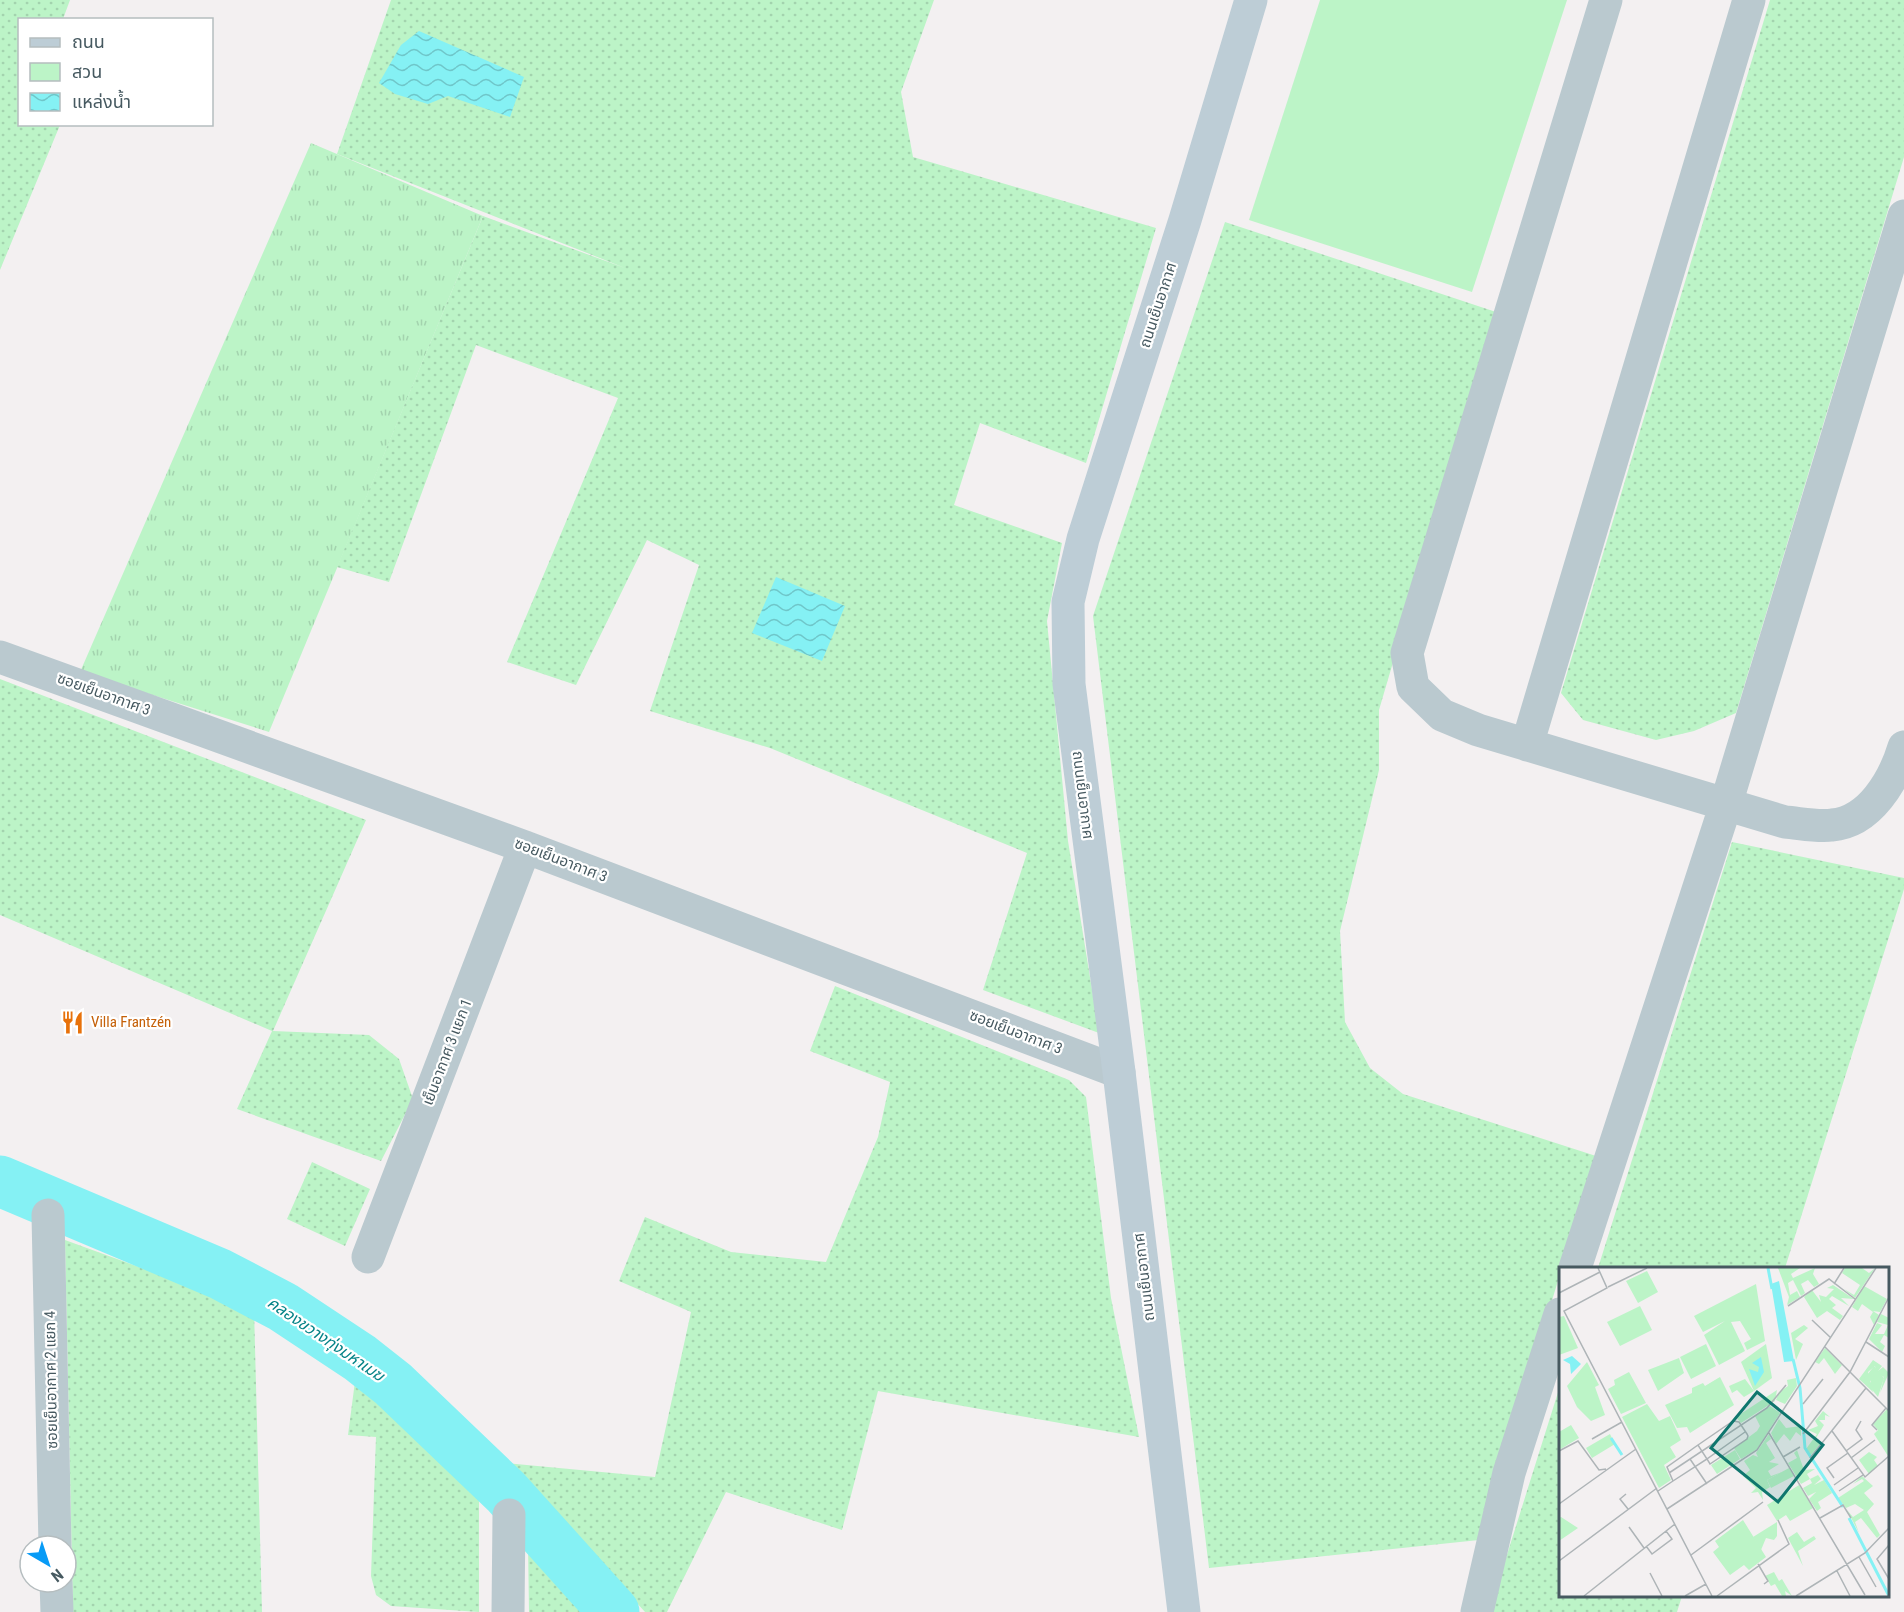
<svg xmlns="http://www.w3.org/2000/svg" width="1904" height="1612" font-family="'Roboto Condensed','Noto Sans Thai',sans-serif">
<defs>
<pattern id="grass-tufts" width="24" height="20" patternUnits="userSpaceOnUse" patternTransform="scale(1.5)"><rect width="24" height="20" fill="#bcf4c7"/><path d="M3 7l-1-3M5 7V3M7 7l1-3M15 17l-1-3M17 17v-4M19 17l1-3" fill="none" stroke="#a3d3ae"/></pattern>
<pattern id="garden-dots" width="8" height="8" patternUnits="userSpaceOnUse" patternTransform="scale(1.5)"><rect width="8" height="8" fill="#bcf4c7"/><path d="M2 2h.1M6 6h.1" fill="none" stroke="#a3d3ae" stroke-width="1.8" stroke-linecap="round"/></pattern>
<pattern id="water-waves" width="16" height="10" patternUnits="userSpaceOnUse" patternTransform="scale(1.5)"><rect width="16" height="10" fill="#85f1f4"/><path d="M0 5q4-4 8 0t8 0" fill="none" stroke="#6fc6c9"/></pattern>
</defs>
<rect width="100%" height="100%" fill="#f3f0f1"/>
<path fill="url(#grass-tufts)" d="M 311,143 L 483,216 L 269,732 L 80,672 Z"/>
<path fill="#bcf4c7" d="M 1320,0 L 1567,0 L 1472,292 L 1249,220 Z"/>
<path fill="url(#garden-dots)" d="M 0,0 L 70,0 L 63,19 L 20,20 L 20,124 L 60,125 L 0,270 Z
M 391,0 L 934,0 L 901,92 L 913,157 L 1156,228 L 1086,463 L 980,423 L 954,505 L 1062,543 L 1047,621 L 1068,841 L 1099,1033 L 983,990 L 1027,853 L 770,748 L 650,711 L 699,565 L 647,540 L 576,685 L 507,662 L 618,398 L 476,345 L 389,582 L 337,567 L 483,216 L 625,268 L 337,154 Z
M 1770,0 L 1904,0 L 1904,157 L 1736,713 L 1694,731 L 1656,740 L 1583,720 L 1561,693 Z
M 1225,222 L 1496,312 L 1379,710 L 1379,770 L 1340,931 L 1345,1022 L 1370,1068 L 1403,1094 L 1596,1156 L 1479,1540 L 1209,1568 L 1093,616 Z
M 0,679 L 366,820 L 273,1031 L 369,1035 L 399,1059 L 413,1099 L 381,1161 L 237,1109 L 272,1031 L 0,915 Z
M 1732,842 L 1904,878 L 1904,889 L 1785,1268 L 1598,1268 Z
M 835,986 L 1069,1080 L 1086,1097 L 1111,1298 L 1139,1437 L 878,1391 L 842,1530 L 726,1492 L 667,1612 L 645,1612 L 563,1521 L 504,1463 L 655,1477 L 691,1312 L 619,1281 L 645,1217 L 731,1252 L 826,1262 L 878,1137 L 890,1082 L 810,1051 Z
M 312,1162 L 370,1189 L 345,1246 L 287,1219 Z
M 65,1240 L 254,1309 L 262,1612 L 73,1612 Z
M 357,1366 L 411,1414 L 479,1491 L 479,1612 L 391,1606 L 376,1595 L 371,1576 L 376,1437 L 348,1435 Z
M 1560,1386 L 1560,1596 L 1682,1596 L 1677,1612 L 1489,1612 Z
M 528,1543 L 586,1612 L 529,1612 Z"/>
<path fill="url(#water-waves)" d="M 419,31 L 524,77 L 510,117 L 448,96 L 428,104 L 395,94 L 379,83 L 401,45 Z
M 776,577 L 845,606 L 822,661 L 752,633 Z"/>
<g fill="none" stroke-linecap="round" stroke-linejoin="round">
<path stroke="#85f1f4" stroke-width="51" d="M 0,1181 L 220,1274 L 283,1307 L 360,1358 L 393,1384 L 506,1492 L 614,1612"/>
<path stroke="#bac9cf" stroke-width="33" d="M 1606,0 L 1407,653 L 1413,687 L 1442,715 L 1478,730 L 1785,822 C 1799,823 1817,827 1832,825 C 1870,822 1894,780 1904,747
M 0,657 L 525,847 L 1119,1072
M 1527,745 L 1749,0
M 48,1215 L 55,1546
M 368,1257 L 525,847
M 1575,1268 L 1726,804 L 1904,216
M 56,1582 L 57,1612
M 508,1612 L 509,1515
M 1477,1612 L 1509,1473 L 1560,1314"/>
<path stroke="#bdcdd6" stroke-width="33" d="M 1184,1612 L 1119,1072 L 1069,684 L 1068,602 L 1083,539 L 1185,220 L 1251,0"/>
</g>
<defs>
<symbol id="restaurant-bare" viewBox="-9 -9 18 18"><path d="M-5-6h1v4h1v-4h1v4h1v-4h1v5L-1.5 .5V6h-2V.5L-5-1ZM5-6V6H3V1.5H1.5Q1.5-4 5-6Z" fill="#e8710a" stroke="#fff" stroke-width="2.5" paint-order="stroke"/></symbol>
</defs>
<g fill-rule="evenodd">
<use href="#restaurant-bare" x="56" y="1006" width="33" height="33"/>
</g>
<g text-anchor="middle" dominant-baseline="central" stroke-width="4.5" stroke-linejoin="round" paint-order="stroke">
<g font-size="15" fill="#465960" stroke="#fff">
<text transform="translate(1158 305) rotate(-72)">ถนนเย็นอากาศ</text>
<text transform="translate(104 694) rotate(20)">ซอยเย็นอากาศ 3</text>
<text transform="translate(1083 795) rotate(83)">ถนนเย็นอากาศ</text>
<text transform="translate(561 860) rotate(21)">ซอยเย็นอากาศ 3</text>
<text transform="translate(1016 1032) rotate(21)">ซอยเย็นอากาศ 3</text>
<text transform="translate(447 1052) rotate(-69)">เย็นอากาศ 3 แยก 1</text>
<text transform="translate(1144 1277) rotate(-97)">ถนนเย็นอากาศ</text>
<text transform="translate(51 1380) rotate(-91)">ซอยเย็นอากาศ 2 แยก 4</text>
</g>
<g font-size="15" fill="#c56008" stroke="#fff" text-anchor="start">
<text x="91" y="1022">Villa Frantzén</text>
</g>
<g font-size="16" font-style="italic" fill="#058387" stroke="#fff">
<text transform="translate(326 1339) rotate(34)">คลองขวางทุ่งมหาเมฆ</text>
</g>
</g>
<g transform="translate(1559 1267)">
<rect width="330" height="330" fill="#f3f0f1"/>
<path d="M 197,17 L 206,74 L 188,83 L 185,76 L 192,72 L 181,54 L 172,55 L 186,84 L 160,98 L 145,68 L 166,54 L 144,65 L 135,49 ZM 147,77 L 157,99 L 132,112 L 121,90 ZM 120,91 L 125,106 L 99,124 L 89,103 ZM 314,93 L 323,99 L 319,104 L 324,100 L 330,106 L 321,126 L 325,110 L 317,106 L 316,99 L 309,105 L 314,125 L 300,112 ZM 161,110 L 175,138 L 131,166 L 128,160 L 118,161 L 106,138 L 133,126 L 133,121 L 144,116 L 146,119 ZM 12,158 L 20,171 L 0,183 L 0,165 ZM 230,201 L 235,209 L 212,221 L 208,213 Z" fill="#bcf4c7"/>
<path d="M 315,99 L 325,111 L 319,130 L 310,119 L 312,114 L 305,112 ZM 2,250 L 19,261 L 0,274 L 0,251 ZM 218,255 L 218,269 L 215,273 L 207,271 L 202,283 L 194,270 Z" fill="#bcf4c7"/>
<path d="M 207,77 L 213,111 L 195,124 L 182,95 Z" fill="#bcf4c7"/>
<path d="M 81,39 L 93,63 L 61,79 L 48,55 ZM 70,105 L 87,136 L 62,147 L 49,122 L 56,118 L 55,113 ZM 160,111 L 173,138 L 159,147 L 145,120 ZM 143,122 L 155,143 L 122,159 L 112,138 ZM 176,183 L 181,192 L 158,207 L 152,198 ZM 184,253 L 207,290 L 190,303 L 185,298 L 171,308 L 154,285 L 160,280 L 156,274 Z" fill="#bcf4c7"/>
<path d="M 219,1 L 241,1 L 232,7 L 234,11 L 256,1 L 254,7 L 260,17 L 255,20 L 249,13 L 242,17 L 246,26 L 242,29 L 234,13 L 229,16 L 231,28 L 238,24 L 241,30 L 228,38 L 230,30 ZM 286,1 L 303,1 L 310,6 L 316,1 L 296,31 L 285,22 L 295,28 L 301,18 L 283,6 ZM 88,4 L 99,25 L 79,36 L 67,14 ZM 274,18 L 295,32 L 282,31 L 290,39 L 273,29 L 270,32 L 277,38 L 273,41 L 284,49 L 281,53 L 268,44 L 258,51 L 245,30 L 253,23 L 262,35 L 260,28 L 267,30 L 275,22 L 268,21 ZM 305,19 L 328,32 L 321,45 L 314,44 L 320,48 L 315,58 L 311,50 L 314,45 L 303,37 L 299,44 L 293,40 ZM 322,47 L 330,51 L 330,71 L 325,68 L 321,75 L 326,79 L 323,85 L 310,72 L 318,56 L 323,58 L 316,67 L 325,67 L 329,58 L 318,55 ZM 5,49 L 19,81 L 0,88 L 0,50 ZM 245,58 L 249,61 L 236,72 L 244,77 L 237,93 L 232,66 ZM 266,81 L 283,98 L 276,107 L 265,91 L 260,97 L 256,95 ZM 28,95 L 40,118 L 36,120 L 46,148 L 32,154 L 18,140 L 8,119 ZM 237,111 L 238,119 L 226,137 L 217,133 L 220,125 L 229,119 L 228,113 ZM 186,112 L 195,124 L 185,130 L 178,123 L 173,126 L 170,119 ZM 218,123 L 216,134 L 182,156 L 177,150 ZM 88,137 L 100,154 L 111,149 L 122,173 L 111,180 L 117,190 L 105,198 L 112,213 L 100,221 L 63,150 ZM 211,139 L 221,146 L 198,182 L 182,192 L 175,181 L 198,164 L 201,159 L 196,149 ZM 328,142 L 330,144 L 329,189 L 315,167 L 319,163 L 314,157 ZM 264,144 L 271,150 L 266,148 L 266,153 L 260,153 L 265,158 L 257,171 L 262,176 L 251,189 L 247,182 L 258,167 L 249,163 L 259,159 L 256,154 ZM 220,152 L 227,161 L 242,159 L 242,169 L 237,165 L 231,174 L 225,167 L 217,177 L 212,166 ZM 51,167 L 56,177 L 33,191 L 27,181 ZM 210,167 L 212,172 L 207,176 L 216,191 L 210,195 L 220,197 L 209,204 L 212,209 L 223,205 L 208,213 L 211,220 L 203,225 L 204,233 L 199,225 L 192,226 L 197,221 L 184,209 L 191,203 L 185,194 L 194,188 L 199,190 L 197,186 ZM 238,183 L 245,203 L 256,202 L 248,207 L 251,212 L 259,208 L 262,212 L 255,218 L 265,213 L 273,226 L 259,235 L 262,241 L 258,244 L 250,232 L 257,225 L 249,229 L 244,221 L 253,216 L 251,212 L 242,217 L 229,196 L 238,191 L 235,186 ZM 310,185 L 318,190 L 315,193 L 319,199 L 310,207 L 300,193 ZM 303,209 L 314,219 L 305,226 L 315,237 L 308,245 L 321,268 L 318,271 L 302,251 L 296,255 L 300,266 L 288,243 L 294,250 L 305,243 L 296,237 L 287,241 L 279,231 L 305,214 L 303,212 L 294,217 ZM 240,218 L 254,241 L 231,254 L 227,248 L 218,254 L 208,238 ZM 238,265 L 245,275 L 255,269 L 257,272 L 239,284 L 244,299 L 229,271 ZM 215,305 L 220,314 L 223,312 L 233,329 L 226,324 L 227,329 L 223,329 L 216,317 L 212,319 L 206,309 Z" fill="#bcf4c7"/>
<path d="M 220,14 L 235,94 L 225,95 L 212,17 ZM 13,89 L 22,97 L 12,107 L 11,97 L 4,93 ZM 202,90 L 205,105 L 196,119 L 190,102 L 199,105 L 200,100 L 193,96 Z" fill="#85f1f4"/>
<path fill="none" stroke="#85f1f4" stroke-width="3" d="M 209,1 L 213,22M 234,92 L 241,121 L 246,181 L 284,240M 52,171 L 63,188M 290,251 L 330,329"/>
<path fill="none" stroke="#aeb4b7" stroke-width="1.5" d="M 39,1 L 48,21 L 5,44 L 153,329M 275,17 L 285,1M 49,20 L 88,1M 0,26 L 41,5M 229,39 L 270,12 L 296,32M 253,53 L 272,71M 307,75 L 330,90M 266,80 L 330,144M 244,137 L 264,112M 318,163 L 313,158 L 327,141M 273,164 L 306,210 L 330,189M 210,166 L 306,328M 244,167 L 291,105 L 330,30M 33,172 L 63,155M 139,178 L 174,154 L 180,155 L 188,167 L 189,169 L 188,172 L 151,197 L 148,192 L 186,165M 0,184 L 19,174 L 40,203 L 47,202M 287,184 L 303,172 L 297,163 L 302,154M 224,190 L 241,180M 251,191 L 307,121M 292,191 L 316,173M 131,192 L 148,217M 110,206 L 208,141 L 227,118M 275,211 L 268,201 L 289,186M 275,218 L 299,201M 99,224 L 114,214 L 148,192 L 139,178 L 108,200 L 114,214M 280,224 L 304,208M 67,227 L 61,232 L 69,242M 0,237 L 77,182M 108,242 L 198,183 L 317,1M 261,251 L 284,238 L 292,251M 70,260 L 85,281M 330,278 L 318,292 L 330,312M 87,279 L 93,287 L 113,272 L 107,264M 132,288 L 204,235M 300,290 L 317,320M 0,294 L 98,221M 199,297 L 209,314 L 205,317M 278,304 L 291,329M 91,306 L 103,329M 25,329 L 116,257M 126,329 L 147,317M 158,329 L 230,277 L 219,253M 237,329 L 306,286 L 330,261"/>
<path fill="#0f766e" fill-opacity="0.15" stroke="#0f766e" stroke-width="3" d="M 198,125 L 264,178 L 219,235 L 152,181 Z"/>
<rect width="330" height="330" fill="none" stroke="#465960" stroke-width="3"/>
</g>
<rect x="18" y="18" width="195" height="108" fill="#ffffff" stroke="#b5bdbf" stroke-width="1.5"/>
<rect x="30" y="38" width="30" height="9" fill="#bdcdd6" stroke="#b5bdbf" stroke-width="1.5"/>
<text x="72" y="48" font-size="18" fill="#465960">ถนน</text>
<rect x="30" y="63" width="30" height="18" fill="#bcf4c7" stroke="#b5bdbf" stroke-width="1.5"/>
<text x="72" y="78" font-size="18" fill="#465960">สวน</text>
<rect x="30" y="93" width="30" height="18" fill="url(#water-waves)" stroke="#b5bdbf" stroke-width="1.5"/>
<text x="72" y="108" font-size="18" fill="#465960">แหล่งน้ำ</text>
<g transform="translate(48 1564) rotate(141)"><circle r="28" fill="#ffffff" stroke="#b5bdbf" stroke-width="1.5"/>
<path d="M0-4.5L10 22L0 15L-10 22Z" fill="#089bf6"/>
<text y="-9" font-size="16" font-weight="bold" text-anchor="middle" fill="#465960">N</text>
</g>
</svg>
